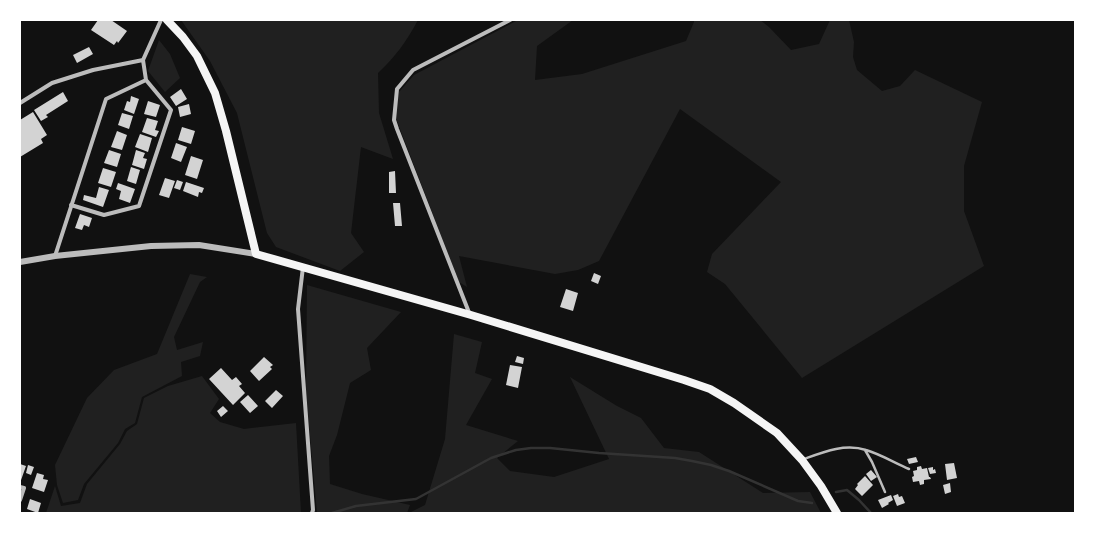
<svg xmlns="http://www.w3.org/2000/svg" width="1095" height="533" font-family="'Crimson Pro',serif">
<rect width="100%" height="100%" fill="#111"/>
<path fill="#202020" d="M 181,20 L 418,20 C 406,42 396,56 378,73 L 379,113 L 393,159 L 361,147 L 351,233 L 364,252 L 340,271 L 276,247 L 267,233 L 237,113 L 210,61 Z
M 518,20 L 573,20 L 537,46 L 535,80 L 582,74 L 686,41 L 694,22 L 694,20 L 760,20 L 769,27 L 791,50 L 819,44 L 830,20 L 849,20 L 854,42 L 853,57 L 857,70 L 882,91 L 900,86 L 915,70 L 982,102 L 964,166 L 964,211 L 984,266 L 802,378 L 725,284 L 707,272 L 712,254 L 781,182 L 680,109 L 599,261 L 578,270 L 555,274 L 459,256 L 467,287 L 459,282 L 395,116 L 399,92 L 414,75 Z
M 159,40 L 170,54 L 180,78 L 165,92 L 148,71 Z
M 190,274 L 207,277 L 200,282 L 174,337 L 177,350 L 203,342 L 200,356 L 181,362 L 182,376 L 142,397 L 135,423 L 125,429 L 118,443 L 84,484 L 78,500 L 63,503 L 57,485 L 55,465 L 87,398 L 114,370 L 157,354 Z
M 307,285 L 401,312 L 367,348 L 371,370 L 350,383 L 337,435 L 329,456 L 330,484 L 362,494 L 410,505 L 407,513 L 317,513 L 306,391 Z
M 454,334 L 482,342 L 475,373 L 492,379 L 466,425 L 518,441 L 497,458 L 510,471 L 554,477 L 609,459 L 570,377 L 617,406 L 641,418 L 664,448 L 699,452 L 763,493 L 810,492 L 821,513 L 409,513 L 425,505 L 445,439 Z
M 202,376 L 219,399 L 210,413 L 220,422 L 244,429 L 296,423 L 301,513 L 46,513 L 55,486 L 61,506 L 80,503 L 87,484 L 120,444 L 127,431 L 137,424 L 144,398 L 168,386 Z"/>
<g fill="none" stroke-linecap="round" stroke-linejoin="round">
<path stroke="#333" stroke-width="2.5" d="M 836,492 L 847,490 L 859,500 L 871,513
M 332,513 L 356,506 L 416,499 L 491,458 L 516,450 L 531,448 L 550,448 L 599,453 L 675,458 L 692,461 L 711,465 L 729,471 L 798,501 L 812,503"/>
</g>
<path fill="#d3d3d3" d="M 98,20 L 111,20 L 127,31 L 118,43 L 117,41 L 114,45 L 91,30 Z
M 89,47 L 93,54 L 77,63 L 73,55 Z
M 181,89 L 187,99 L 176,106 L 170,97 Z
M 63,92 L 68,101 L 46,115 L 48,117 L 41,121 L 34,110 Z
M 131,96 L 139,99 L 134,114 L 124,110 L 127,101 L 130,102 Z
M 148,101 L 160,105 L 156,117 L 144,114 Z
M 189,104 L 191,114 L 180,117 L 178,107 Z
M 33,112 L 47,135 L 41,139 L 43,143 L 20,157 L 20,120 Z
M 122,113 L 133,116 L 129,129 L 118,125 Z
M 147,118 L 158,121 L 155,130 L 159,131 L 156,137 L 142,132 Z
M 182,127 L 195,131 L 191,144 L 178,140 Z
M 117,131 L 127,135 L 122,150 L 111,147 Z
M 140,134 L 152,138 L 148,152 L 135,147 Z
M 176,143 L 187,147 L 181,162 L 171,158 Z
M 109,150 L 121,154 L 117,167 L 104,163 Z
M 136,150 L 145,153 L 143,158 L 147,159 L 144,169 L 132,165 Z
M 191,156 L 203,160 L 197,179 L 185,175 Z
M 131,167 L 140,170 L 136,184 L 127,181 Z
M 103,168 L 116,172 L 111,187 L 98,183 Z
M 395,171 L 396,193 L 389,193 L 389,172 Z
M 165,178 L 175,181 L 169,198 L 159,195 Z
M 177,180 L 183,182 L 180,190 L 174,188 Z
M 186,182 L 204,188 L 202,193 L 199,192 L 198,197 L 183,191 Z
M 118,183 L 135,189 L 130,203 L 119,199 L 121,191 L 116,189 Z
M 99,187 L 109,190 L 103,207 L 83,200 L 84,195 L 96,198 Z
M 393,203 L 400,203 L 402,226 L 395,226 Z
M 80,214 L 92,218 L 89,227 L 84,225 L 82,230 L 75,228 Z
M 594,273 L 601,276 L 598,284 L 591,281 Z
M 566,289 L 578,293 L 573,311 L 560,307 Z
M 517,356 L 524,358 L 523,364 L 515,362 Z
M 264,357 L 273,365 L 270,367 L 272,369 L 259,381 L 250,371 Z
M 510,365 L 522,367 L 518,388 L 506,385 Z
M 221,368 L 232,380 L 236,377 L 242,384 L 239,386 L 245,393 L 233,405 L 209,379 Z
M 276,390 L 283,396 L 272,408 L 265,401 Z
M 248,395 L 258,406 L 250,413 L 240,402 Z
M 223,406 L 228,411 L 221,417 L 217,411 Z
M 916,457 L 918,462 L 909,464 L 907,459 Z
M 954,463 L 957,478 L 947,480 L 945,464 Z
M 20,464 L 26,466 L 20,483 Z
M 28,465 L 34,467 L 31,475 L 26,473 Z
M 921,466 L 922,469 L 927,468 L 929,477 L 930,477 L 931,479 L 924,480 L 924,484 L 920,485 L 919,481 L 913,482 L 912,477 L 914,476 L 913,471 L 917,470 L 917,467 Z
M 933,467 L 933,470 L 935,469 L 936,473 L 930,474 L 928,468 Z
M 871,470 L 877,477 L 871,481 L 866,474 Z
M 37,473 L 44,475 L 43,479 L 48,480 L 44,492 L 32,488 Z
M 865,476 L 873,485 L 862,496 L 855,489 L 858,485 L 857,484 Z
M 950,483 L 951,492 L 945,494 L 943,485 Z
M 898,494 L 899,497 L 902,496 L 905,503 L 897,506 L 893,496 Z
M 891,495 L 893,500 L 888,503 L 889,504 L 882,508 L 878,500 Z
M 30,499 L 41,503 L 38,513 L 27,509 Z"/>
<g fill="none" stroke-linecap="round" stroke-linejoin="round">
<path stroke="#bcbcbc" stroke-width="2.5" d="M 865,450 L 872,462 L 885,492
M 804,459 C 823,452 845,443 866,450 C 880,454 895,463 909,469"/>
<path stroke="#bcbcbc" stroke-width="4" d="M 20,103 L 52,83 L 93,70 L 143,60 L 161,20
M 71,205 L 104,215 L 139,206 L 171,110 L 146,80 L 143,60
M 55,256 L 106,99 L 146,80
M 303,267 L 298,309 L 313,510 L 312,513
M 470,315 L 397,129 L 394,120 L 397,89 L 413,70 L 510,20
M 20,487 L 24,488 L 20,500"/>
<path stroke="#bcbcbc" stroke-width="6" d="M 20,262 L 55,256 L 151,246 L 199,245 L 256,254"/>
<path stroke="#f5f5f5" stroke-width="8" d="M 167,20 L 183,37 L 197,56 L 215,93 L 226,131 L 256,254 L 471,315 L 684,380 L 710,389 L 734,403 L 777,433 L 802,460 L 821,486 L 837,513"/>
</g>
<rect width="1095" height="533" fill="none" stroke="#ffffff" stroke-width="42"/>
</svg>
